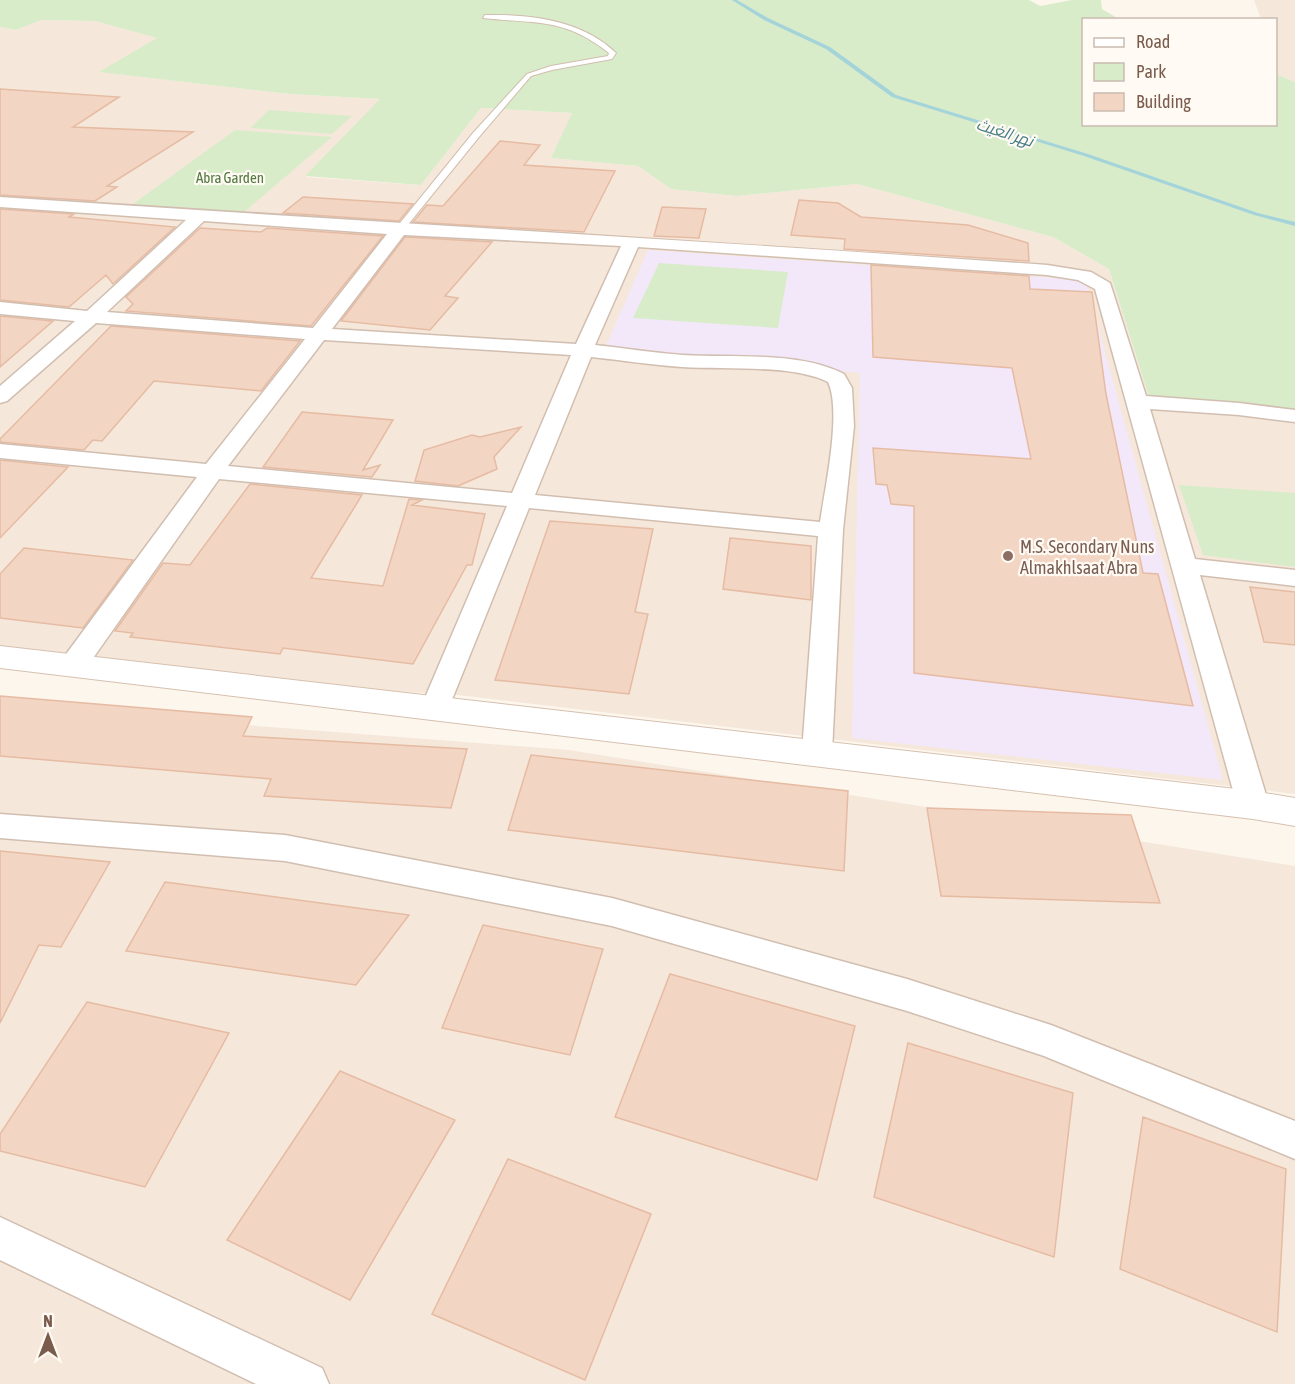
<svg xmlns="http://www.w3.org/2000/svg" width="1295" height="1384" font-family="'Asap Condensed',Cairo,sans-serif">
<rect width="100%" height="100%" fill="#fdf6ec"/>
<path fill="#f5e8da" d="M 1254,0 L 1295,0 L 1295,82 L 1276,74 L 1276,20 L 1261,19 Z
M 41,20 L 95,21 L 158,38 L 101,72 L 289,94 L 381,99 L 306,177 L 421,185 L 481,108 L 572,113 L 552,158 L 638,166 L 671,189 L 736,196 L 857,184 L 1053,237 L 1109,269 L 1149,397 L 1295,412 L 1295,794 L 458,695 L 0,668 L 0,27 L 16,30 Z
M 0,706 L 569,750 L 1295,866 L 1295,1384 L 0,1384 Z"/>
<path fill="#f3e8fa" d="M 648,250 L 1085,280 L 1223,780 L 852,738 L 860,373 L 606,346 Z"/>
<path fill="#d8ecc9" d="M 0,0 L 1029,0 L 1040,6 L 1072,0 L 1101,0 L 1102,9 L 1119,19 L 1084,20 L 1084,124 L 1276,124 L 1276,74 L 1295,82 L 1295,412 L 1149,397 L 1109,269 L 1053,237 L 857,184 L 736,196 L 671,189 L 638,166 L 551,158 L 572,113 L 481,108 L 421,185 L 305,176 L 380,99 L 289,94 L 99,72 L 157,38 L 95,21 L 41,20 L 16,30 L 0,27 Z
M 269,110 L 352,116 L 332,134 L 250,128 Z
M 235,130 L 332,137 L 238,217 L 129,207 Z
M 659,263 L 788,272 L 778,328 L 633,318 Z
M 1179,485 L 1295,493 L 1295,567 L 1203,555 Z"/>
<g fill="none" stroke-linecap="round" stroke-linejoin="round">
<path fill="#a5d3da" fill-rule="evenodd" d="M 732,0 L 737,0 L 768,18 L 830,47 L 896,95 L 1088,154 L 1258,213 L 1295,222 L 1295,226 L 1254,215 L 1084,156 L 892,97 L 826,49 L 764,20 Z"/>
</g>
<path fill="#f3d5c3" stroke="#e6bba3" stroke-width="1.5" d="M 0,89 L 119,97 L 73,127 L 193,132 L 107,186 L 117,187 L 95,201 L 0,195 Z
M 500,141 L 540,145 L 524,165 L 615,171 L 584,232 L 413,222 L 427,205 L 443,206 Z
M 303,197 L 413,204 L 399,221 L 283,213 Z
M 799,200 L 838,203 L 861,217 L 968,225 L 1028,243 L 1029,261 L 844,249 L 845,239 L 791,235 Z
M 662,207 L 706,209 L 699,238 L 654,236 Z
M 0,209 L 74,214 L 69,217 L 175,227 L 113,284 L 106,275 L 69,307 L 0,300 Z
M 200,228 L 261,232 L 267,228 L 383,236 L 311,326 L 126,311 L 133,304 L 126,297 Z
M 405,237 L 492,242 L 445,296 L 458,298 L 430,330 L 341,321 Z
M 871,265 L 1029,276 L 1030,289 L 1092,292 L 1106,394 L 1143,573 L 1158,574 L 1193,706 L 914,673 L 914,506 L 891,504 L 887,485 L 876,484 L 873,448 L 1031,459 L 1012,368 L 873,357 Z
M 0,316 L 53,321 L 0,367 Z
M 111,326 L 300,341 L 261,391 L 154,381 L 102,441 L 93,440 L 84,450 L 0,442 L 0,439 Z
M 302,412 L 393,420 L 363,470 L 380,465 L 372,477 L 263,467 Z
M 521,427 L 494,457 L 497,469 L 458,486 L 415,481 L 424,450 L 472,435 L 480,437 Z
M 0,460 L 68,467 L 0,538 Z
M 250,484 L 362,495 L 311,578 L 383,586 L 409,499 L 422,500 L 412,505 L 485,514 L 472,565 L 467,565 L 413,664 L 283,648 L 280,654 L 130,637 L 133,633 L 115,631 L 163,563 L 190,565 Z
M 550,521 L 653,529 L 635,612 L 648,614 L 629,694 L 495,680 Z
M 730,538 L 811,546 L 811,600 L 723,589 Z
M 24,548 L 133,560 L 83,628 L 0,618 L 0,574 Z
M 1250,587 L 1295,592 L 1295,645 L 1264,642 Z
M 0,696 L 252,717 L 243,736 L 467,749 L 451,808 L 264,796 L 271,779 L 0,756 Z
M 531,755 L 848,791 L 844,871 L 508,830 Z
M 927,808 L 1131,815 L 1160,903 L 941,896 Z
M 0,851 L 110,862 L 61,947 L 39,945 L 0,1023 Z
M 165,882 L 409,915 L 356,985 L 126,951 Z
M 483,925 L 603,949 L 570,1055 L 442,1028 Z
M 670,974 L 855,1026 L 817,1180 L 615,1117 Z
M 87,1002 L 229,1033 L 145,1187 L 0,1151 L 0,1134 Z
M 908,1043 L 1073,1093 L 1054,1257 L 874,1197 Z
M 340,1071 L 455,1120 L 350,1300 L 227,1240 Z
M 1143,1117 L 1286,1169 L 1277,1332 L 1120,1269 Z
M 508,1159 L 651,1214 L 585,1380 L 432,1314 Z"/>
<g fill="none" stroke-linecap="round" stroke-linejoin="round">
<defs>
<path id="lane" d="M 485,15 C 531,14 582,20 616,53 L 612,59 L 552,70 L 531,76 L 479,137 L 402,232 L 396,232 L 396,228 L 473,133 L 527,74 L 551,66 L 608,56 L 609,53 C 564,17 536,24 483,18 Z"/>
<path id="street" d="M 0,197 C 349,221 698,240 1047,265 L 1091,272 L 1110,283 L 1146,396 L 1239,403 L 1295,410 L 1295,422 L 1239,415 L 1150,409 L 1195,559 L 1295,570 L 1295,586 L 1200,575 L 1269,805 L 1264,813 L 1253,817 L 1242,813 L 1237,805 L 1095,289 L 1078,280 L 1047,275 L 638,247 L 595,345 C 625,348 654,353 683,355 C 733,358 799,351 844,374 L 852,388 L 854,426 L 843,530 L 832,752 L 828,760 L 817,763 L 806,760 L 802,752 L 818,536 L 529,508 L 449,707 L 445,714 L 435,717 L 425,714 L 421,707 L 507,506 L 219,479 L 84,671 L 74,673 L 64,671 L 60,664 L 64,657 L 197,477 L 0,458 L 0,444 L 206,464 L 305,339 L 96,323 L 7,401 L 0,403 L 0,386 L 75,321 L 0,314 L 0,302 L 87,311 L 186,220 L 0,207 ZM 204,221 L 387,234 L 313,328 L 107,312 ZM 404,235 L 621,246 L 576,344 L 332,329 ZM 324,340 L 571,355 L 512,493 L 228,466 ZM 591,357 C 621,360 652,365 682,367 C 724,370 792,364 828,382 C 842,411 825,488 820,522 L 535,495 Z
M 0,814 L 285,835 L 612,898 L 907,979 L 1051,1025 L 1295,1121 L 1295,1159 L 1044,1056 L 907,1011 L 612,926 L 285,861 L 0,838 Z
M 0,1217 L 322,1368 L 329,1384 L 256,1384 L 0,1260 Z"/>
<path id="secondary" d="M 0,646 L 1253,791 L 1295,798 L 1295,826 L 1253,819 L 0,668 Z"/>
</defs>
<use href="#lane" stroke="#d1beb0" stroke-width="2"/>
<use href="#street" stroke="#d1beb0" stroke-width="3"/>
<use href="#secondary" stroke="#d6c0b0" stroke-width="2"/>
<use href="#lane" fill="#fff" fill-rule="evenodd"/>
<use href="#street" fill="#fff" fill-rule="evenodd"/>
<use href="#secondary" fill="#fff" fill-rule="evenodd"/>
</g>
<circle fill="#8d6e63" stroke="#fffaf3" stroke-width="2" cx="1008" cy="556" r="6"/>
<g text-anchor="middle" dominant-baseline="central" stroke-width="4.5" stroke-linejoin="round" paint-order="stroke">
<g font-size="15" fill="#537a41" stroke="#fffaf3">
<text x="230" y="177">Abra Garden</text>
</g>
<g font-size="16" font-style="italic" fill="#437c86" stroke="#fffaf3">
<text transform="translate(1005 132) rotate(18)">نهر الغيث</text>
</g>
<g font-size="18" fill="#785e54" stroke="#fffaf3" text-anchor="start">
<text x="1020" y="546">M.S. Secondary Nuns<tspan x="1020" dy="21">Almakhlsaat Abra</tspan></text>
</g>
</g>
<rect x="1082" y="18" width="195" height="108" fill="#fffaf3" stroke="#cabbb1" stroke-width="1.5"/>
<rect x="1094" y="38" width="30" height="9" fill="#ffffff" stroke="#cabbb1" stroke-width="1.5"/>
<text x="1136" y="48" font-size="18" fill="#7a5c4d">Road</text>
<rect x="1094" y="63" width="30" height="18" fill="#d8ecc9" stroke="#cabbb1" stroke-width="1.5"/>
<text x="1136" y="78" font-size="18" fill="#7a5c4d">Park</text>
<rect x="1094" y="93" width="30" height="18" fill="#f3d5c3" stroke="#cabbb1" stroke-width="1.5"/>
<text x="1136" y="108" font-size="18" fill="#7a5c4d">Building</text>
<g transform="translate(48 1336)" stroke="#fffaf3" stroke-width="4.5" paint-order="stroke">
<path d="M0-4.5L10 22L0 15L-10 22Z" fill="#7a5c4d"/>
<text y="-9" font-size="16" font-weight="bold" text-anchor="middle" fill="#7a5c4d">N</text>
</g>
</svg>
